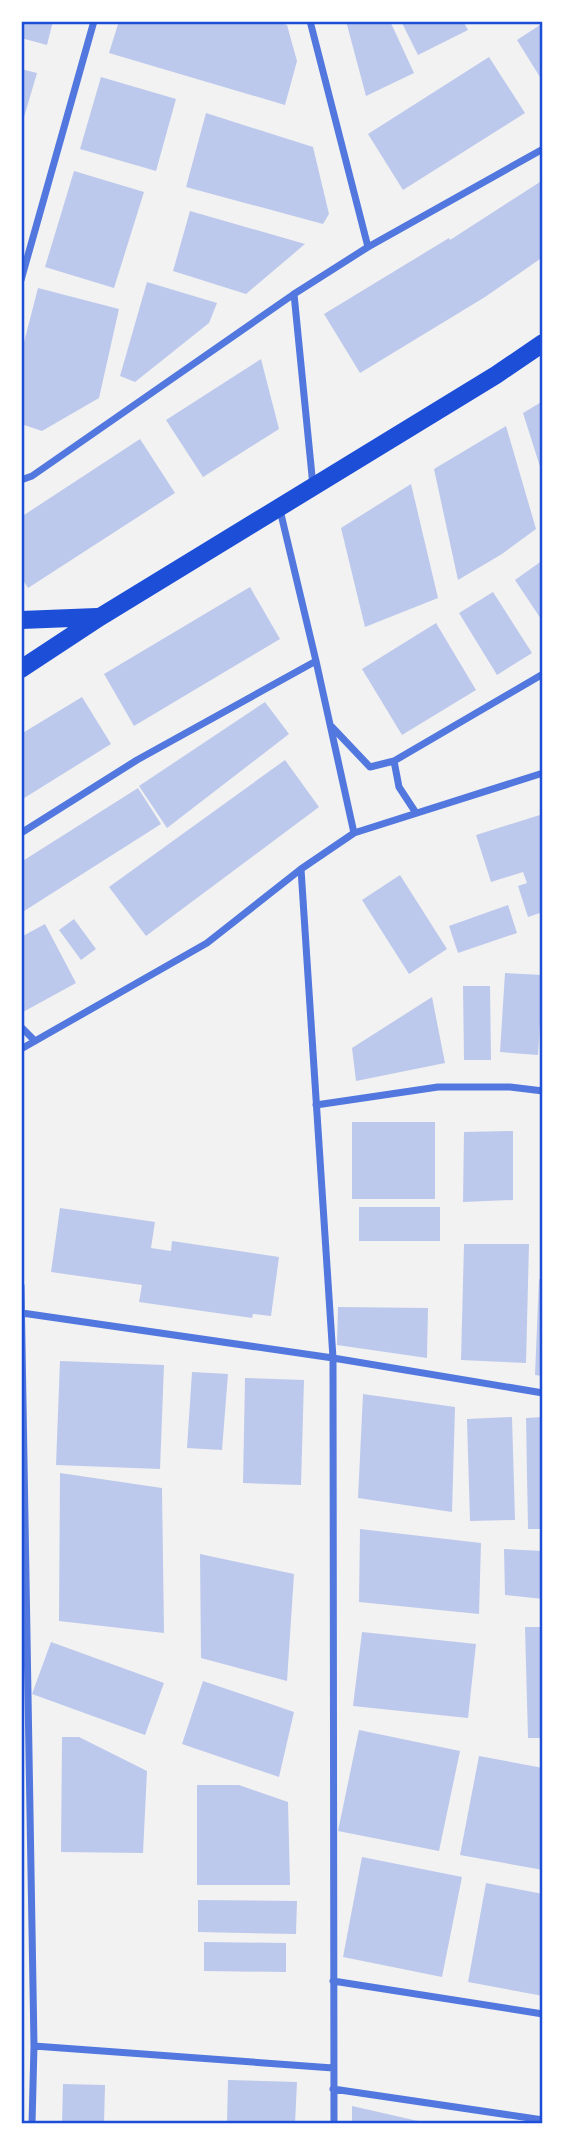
<svg xmlns="http://www.w3.org/2000/svg" width="564" height="2145" font-family="'Public Sans',sans-serif">
<rect width="100%" height="100%" fill="#f2f2f2"/>
<path fill="#bdc9ec" d="M 21,21 L 53,21 L 47,45 L 21,38 Z
M 119,21 L 275,21 L 287,25 L 297,61 L 285,105 L 109,53 Z
M 346,21 L 390,21 L 414,73 L 366,96 Z
M 401,21 L 463,21 L 468,30 L 418,55 Z
M 543,23 L 543,82 L 517,40 Z
M 489,57 L 525,113 L 403,190 L 368,134 Z
M 21,69 L 37,73 L 22,124 L 21,124 Z
M 101,77 L 176,99 L 156,171 L 80,149 Z
M 206,113 L 313,147 L 329,214 L 323,224 L 186,187 Z
M 74,171 L 144,192 L 114,288 L 45,267 Z
M 543,180 L 543,257 L 485,297 L 360,373 L 324,314 L 449,238 L 450,240 Z
M 190,211 L 305,244 L 246,294 L 173,271 Z
M 147,282 L 217,303 L 209,323 L 135,382 L 120,376 Z
M 38,288 L 119,309 L 99,398 L 42,431 L 21,424 L 21,354 Z
M 261,359 L 279,429 L 203,477 L 166,420 Z
M 543,401 L 543,473 L 542,473 L 523,413 Z
M 506,426 L 536,529 L 502,554 L 458,580 L 434,469 Z
M 140,439 L 175,493 L 28,588 L 21,577 L 21,517 Z
M 411,484 L 438,598 L 365,627 L 341,528 Z
M 543,560 L 543,622 L 515,580 Z
M 250,587 L 280,639 L 134,726 L 104,674 Z
M 493,592 L 532,653 L 497,675 L 459,613 Z
M 436,623 L 476,690 L 402,735 L 362,669 Z
M 82,697 L 111,744 L 21,800 L 21,734 Z
M 265,702 L 289,734 L 167,828 L 139,786 Z
M 285,760 L 319,807 L 146,936 L 109,887 Z
M 138,788 L 161,824 L 21,913 L 21,862 Z
M 543,814 L 543,912 L 528,917 L 518,886 L 527,883 L 523,872 L 491,882 L 476,835 Z
M 400,875 L 447,949 L 409,974 L 362,900 Z
M 508,905 L 517,933 L 458,953 L 449,926 Z
M 74,919 L 96,949 L 81,960 L 59,930 Z
M 45,924 L 76,983 L 23,1012 L 21,937 Z
M 505,973 L 543,975 L 538,1055 L 500,1052 Z
M 463,986 L 490,986 L 491,1060 L 464,1060 Z
M 432,997 L 445,1063 L 356,1081 L 352,1048 Z
M 352,1122 L 435,1122 L 435,1199 L 352,1199 Z
M 513,1131 L 513,1200 L 463,1202 L 464,1132 Z
M 359,1207 L 440,1207 L 440,1241 L 359,1241 Z
M 60,1208 L 155,1222 L 151,1248 L 171,1251 L 172,1241 L 279,1257 L 271,1316 L 253,1314 L 252,1318 L 139,1302 L 142,1285 L 51,1272 Z
M 464,1244 L 529,1244 L 526,1363 L 461,1360 Z
M 539,1279 L 543,1279 L 543,1376 L 535,1375 Z
M 338,1307 L 428,1308 L 427,1358 L 337,1345 Z
M 60,1361 L 164,1365 L 160,1469 L 56,1465 Z
M 192,1372 L 228,1374 L 222,1450 L 187,1448 Z
M 245,1378 L 304,1380 L 301,1485 L 243,1483 Z
M 363,1394 L 455,1407 L 452,1512 L 358,1498 Z
M 512,1417 L 515,1520 L 470,1521 L 467,1419 Z
M 543,1417 L 543,1529 L 528,1529 L 526,1418 Z
M 60,1473 L 162,1488 L 164,1633 L 59,1621 Z
M 360,1529 L 481,1543 L 479,1614 L 359,1602 Z
M 504,1549 L 543,1551 L 543,1599 L 505,1595 Z
M 200,1554 L 294,1574 L 287,1681 L 201,1658 Z
M 525,1627 L 543,1627 L 543,1738 L 528,1738 Z
M 362,1632 L 476,1644 L 468,1718 L 353,1706 Z
M 51,1642 L 164,1683 L 145,1735 L 32,1694 Z
M 203,1681 L 294,1712 L 279,1777 L 182,1744 Z
M 359,1730 L 460,1751 L 439,1851 L 338,1831 Z
M 62,1737 L 79,1737 L 147,1771 L 143,1853 L 61,1852 Z
M 479,1756 L 543,1768 L 543,1870 L 460,1855 Z
M 197,1785 L 239,1785 L 288,1802 L 290,1885 L 197,1885 Z
M 362,1857 L 462,1877 L 442,1977 L 343,1957 Z
M 486,1883 L 543,1894 L 543,1996 L 468,1982 Z
M 198,1900 L 297,1901 L 296,1934 L 198,1932 Z
M 204,1942 L 286,1943 L 286,1972 L 204,1971 Z
M 228,2080 L 297,2082 L 295,2124 L 227,2124 Z
M 63,2084 L 105,2085 L 104,2124 L 62,2124 Z
M 352,2106 L 427,2123 L 427,2124 L 352,2124 Z"/>
<g fill="none" stroke-linecap="round" stroke-linejoin="round">
<path stroke="#5277de" stroke-width="7" d="M 310,21 L 368,247
M 21,280 L 94,21
M 294,294 L 313,486
M 21,480 L 32,476 L 294,294 L 368,247 L 543,149
M 280,510 L 316,661 L 354,833
M 332,727 L 370,767 L 394,761
M 416,813 L 399,787 L 394,761 L 543,674
M 21,833 L 137,760 L 316,661
M 301,869 L 333,1358 L 334,2124
M 21,1027 L 35,1041
M 21,1049 L 207,943 L 301,869 L 354,833 L 543,773
M 316,1105 L 438,1087 L 510,1087 L 543,1091
M 21,1286 L 34,2046 L 32,2124
M 22,1313 L 333,1358 L 543,1393
M 333,1981 L 543,2014
M 34,2046 L 333,2068
M 333,2089 L 543,2120"/>
<path stroke="#1d4ed8" stroke-width="18" d="M 21,620 L 97,617
M 21,669 L 100,617 L 496,375 L 543,343"/>
</g>
<rect width="564" height="2145" fill="none" stroke="#ffffff" stroke-width="46"/>
<rect x="23" y="23" width="518" height="2099" fill="none" stroke="#1d4ed8" stroke-width="2.5"/>
</svg>
